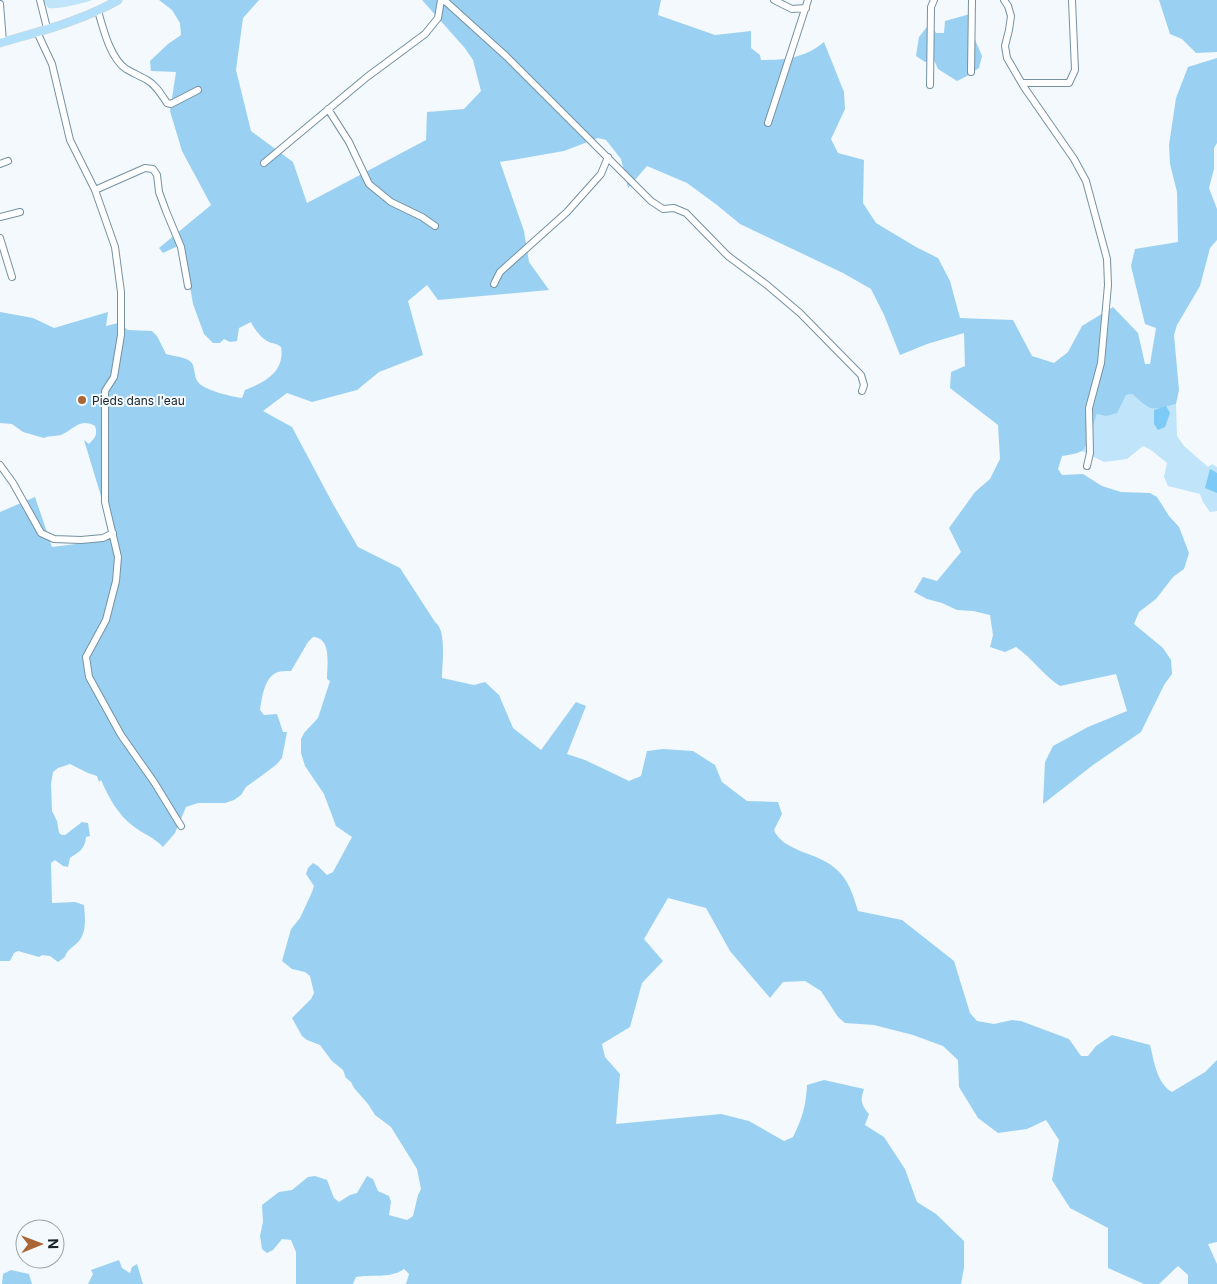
<svg xmlns="http://www.w3.org/2000/svg" width="1217" height="1284" font-family="Inter,sans-serif">
<rect width="100%" height="100%" fill="#f3f9fc"/>
<path fill="#c0e4fa" d="M 43,0 L 92,0 C 86,3 54,10 48,8 Z
M 1132,394 C 1152,412 1150,411 1176,404 L 1177,436 L 1184,446 L 1208,467 L 1212,464 L 1217,467 L 1217,511 L 1210,512 L 1203,502 L 1200,494 L 1168,486 L 1164,477 L 1167,463 L 1151,450 L 1143,446 L 1127,459 L 1104,462 L 1082,451 L 1087,446 L 1092,424 L 1097,414 L 1126,395 Z"/>
<path fill="#9ad1f2" d="M 159,0 L 259,0 L 243,18 L 236,70 L 251,131 L 293,162 L 307,203 L 426,140 L 427,112 L 464,109 L 481,91 L 473,60 L 464,47 L 422,0 L 661,0 L 658,15 L 715,35 L 751,31 L 751,48 L 760,55 L 761,60 C 785,60 805,58 824,42 L 844,92 L 845,109 L 831,139 L 838,153 L 864,160 L 863,203 L 876,223 L 916,247 L 938,258 L 950,281 L 960,318 L 1013,320 L 1032,356 L 1054,363 L 1068,352 L 1082,326 L 1113,307 L 1138,333 L 1145,364 L 1150,364 L 1156,328 L 1145,324 L 1131,266 L 1135,249 L 1178,242 L 1177,192 L 1170,164 L 1169,145 L 1176,98 L 1188,67 L 1217,58 L 1217,143 L 1214,148 L 1214,169 L 1209,188 L 1217,209 L 1217,240 L 1210,248 L 1200,286 L 1177,325 L 1174,335 L 1179,390 L 1176,404 C 1150,411 1152,412 1132,394 L 1126,395 L 1117,413 L 1106,416 L 1097,414 C 1093,423 1089,447 1082,451 C 1076,454 1068,455 1062,456 L 1058,469 L 1062,475 L 1083,474 L 1102,486 L 1121,492 L 1150,493 L 1157,497 L 1169,516 L 1179,527 L 1189,553 L 1184,569 L 1173,577 L 1156,599 L 1139,612 L 1134,624 L 1163,648 L 1171,660 L 1172,674 L 1164,685 L 1141,732 L 1093,765 L 1043,804 L 1045,762 L 1053,746 L 1088,727 L 1127,711 L 1116,674 L 1060,686 C 1043,675 1033,659 1016,647 L 1005,652 L 990,647 L 993,635 L 990,615 L 973,611 L 957,610 L 942,603 L 927,599 L 914,592 L 923,577 L 937,581 L 961,552 L 949,528 L 975,492 L 990,479 L 1000,459 L 998,425 L 950,388 L 951,372 L 965,366 L 964,333 L 927,344 L 900,355 L 884,315 L 871,289 L 843,273 L 740,224 L 717,205 L 687,183 L 647,166 L 628,188 L 621,159 L 606,140 L 598,138 L 564,151 L 500,162 L 524,231 L 529,262 L 549,290 L 438,300 L 427,285 L 408,301 L 423,355 L 379,372 L 357,390 L 312,402 L 287,393 L 263,411 L 292,427 L 333,504 L 358,547 L 400,568 L 435,622 C 447,630 442,664 442,678 L 474,685 L 485,682 L 499,695 L 513,728 L 541,750 L 576,702 L 586,706 L 567,754 L 585,760 L 629,781 L 641,776 L 647,751 L 663,749 L 693,751 L 715,765 L 722,782 L 747,801 L 778,802 L 782,814 L 774,830 C 783,852 818,852 836,869 C 849,880 853,895 858,911 L 902,920 L 954,961 L 970,1013 L 977,1021 L 994,1024 L 1012,1020 L 1021,1021 L 1069,1039 L 1081,1056 L 1088,1056 L 1096,1046 L 1112,1035 L 1150,1045 C 1154,1061 1157,1084 1172,1092 L 1205,1072 L 1217,1060 L 1217,1242 L 1208,1244 L 1217,1264 L 1217,1284 L 1188,1284 L 1188,1275 L 1178,1266 L 1159,1284 L 1144,1284 L 1108,1268 L 1108,1228 L 1070,1208 L 1052,1180 L 1059,1140 L 1046,1120 L 1027,1129 L 998,1133 L 978,1118 L 959,1087 L 958,1060 L 943,1046 L 913,1035 L 874,1025 L 845,1023 L 838,1017 L 821,991 L 805,981 L 783,982 L 770,998 L 730,951 L 706,908 L 668,898 L 644,939 L 663,961 L 642,983 L 630,1027 L 602,1044 L 605,1057 L 620,1074 L 616,1124 L 721,1114 L 749,1121 L 784,1141 L 793,1137 C 802,1119 806,1106 807,1085 L 824,1080 L 864,1089 C 860,1100 861,1105 869,1114 L 865,1125 L 884,1137 L 905,1169 L 917,1202 L 936,1214 L 964,1241 L 964,1268 L 961,1284 L 406,1284 L 409,1274 L 404,1269 C 390,1279 372,1274 356,1277 L 353,1284 L 296,1284 L 296,1252 L 291,1240 L 282,1239 L 273,1250 L 267,1253 L 262,1249 L 260,1236 L 263,1222 L 262,1205 L 279,1192 L 292,1190 L 308,1177 L 315,1176 L 327,1180 L 334,1198 L 339,1202 L 350,1195 L 357,1193 L 367,1176 L 373,1179 L 378,1191 L 389,1196 L 391,1202 L 389,1215 L 407,1220 L 413,1216 L 418,1195 L 421,1189 L 417,1169 L 391,1127 L 375,1115 L 368,1104 L 354,1088 L 351,1082 L 346,1078 L 343,1070 L 332,1061 L 320,1045 L 307,1040 L 302,1036 L 292,1018 L 311,999 L 314,993 L 310,976 L 305,972 L 292,969 L 282,961 L 291,929 L 300,918 L 312,892 L 314,886 L 306,874 L 308,868 L 313,863 L 318,866 L 327,875 L 333,872 L 352,837 L 336,826 L 324,794 L 305,766 L 301,753 L 301,739 L 304,733 L 318,718 L 330,681 L 327,679 C 327,664 332,638 313,637 L 308,642 L 291,671 C 287,671 281,671 278,672 C 264,677 262,698 260,710 L 264,715 L 277,714 L 283,732 L 287,732 L 282,758 L 276,765 L 246,787 L 241,795 L 234,800 L 225,803 L 198,803 L 186,807 L 175,833 L 163,847 C 154,837 143,834 133,826 C 118,815 108,796 101,780 L 99,782 L 97,776 L 88,773 L 70,764 L 58,768 L 53,772 L 51,784 L 52,811 L 57,821 L 59,833 L 62,835 L 65,835 L 82,822 L 88,823 L 90,836 L 86,837 C 85,849 80,851 70,858 L 68,867 L 63,866 L 55,860 L 51,863 L 52,903 L 75,902 L 84,905 C 85,917 87,931 79,941 C 74,947 67,949 65,957 L 58,962 L 50,956 L 42,955 L 39,957 L 18,951 L 14,953 L 10,961 L 0,961 L 0,512 L 35,497 L 52,547 L 114,539 L 84,440 L 89,444 C 95,438 98,435 95,426 C 81,418 75,428 63,434 C 57,437 50,435 44,438 L 23,432 L 12,424 L 0,423 L 0,312 L 33,318 L 54,328 L 108,312 L 106,326 L 118,323 L 128,330 L 152,331 L 157,336 L 166,354 C 173,356 187,357 192,363 C 195,368 194,377 198,382 C 203,390 233,397 242,398 L 245,390 C 265,382 285,372 281,347 C 276,343 274,344 269,342 C 262,339 254,329 251,322 L 239,328 L 237,341 L 230,342 L 224,339 L 220,343 L 213,343 L 204,334 L 193,304 L 187,269 L 180,261 L 180,245 L 163,253 L 159,248 L 211,205 L 182,151 L 170,111 L 176,72 L 151,71 L 150,61 L 168,44 L 181,35 L 180,23 L 172,10 Z
M 1159,0 L 1217,0 L 1217,52 L 1196,53 L 1182,39 L 1170,34 Z
M 970,14 L 973,35 L 982,56 L 979,68 L 967,76 L 957,81 L 938,69 L 934,60 L 925,62 L 916,56 L 919,37 L 930,23 L 936,33 L 944,33 L 945,21 Z
M 119,1260 L 122,1268 L 130,1273 L 132,1267 L 137,1264 L 143,1284 L 88,1284 L 93,1274 L 91,1270 Z
M 11,1270 L 29,1274 L 32,1284 L 2,1284 L 3,1274 Z"/>
<path fill="#7ecaf7" d="M 1166,406 L 1170,413 L 1165,427 L 1158,430 L 1154,424 L 1154,410 Z
M 1210,469 L 1217,473 L 1217,493 L 1205,488 Z"/>
<g fill="none" stroke-linecap="round" stroke-linejoin="round">
<defs>
<path id="minor" d="M 40,0 L 47,28
M 444,0 L 507,57 L 651,201 L 663,209 L 674,208 L 686,213 L 728,256 L 767,285 L 800,313 L 861,375 L 864,385 L 862,391
M 774,0 L 792,9 L 806,8
M 1004,0 L 1008,6 L 1011,16 L 1009,30 L 1005,46 L 1007,58 L 1024,87 L 1074,159 L 1086,181 L 1107,259 L 1108,285 L 1101,363 L 1089,408 L 1090,453 L 1087,466
M 0,4 L 3,42
M 98,11 C 103,28 110,58 126,69 C 133,73 140,76 147,80 C 156,85 161,94 167,103 L 171,104 L 198,90
M 37,32 L 52,64 L 70,140 L 95,190 L 115,247 L 121,292 L 121,335 L 114,377 L 105,391 L 105,502 L 118,557 L 116,581 L 106,620 L 86,657 L 89,677 L 121,735 L 154,782 L 181,826
M 971,72 L 972,0
M 1022,83 L 1069,83 L 1075,70 L 1072,0
M 930,85 L 931,7 L 934,0
M 328,109 L 349,142 L 369,184 L 391,202 L 422,217 L 435,226
M 768,123 L 808,0
M 264,163 L 367,77 L 425,34 L 438,18 L 441,0
M 0,164 L 8,161
M 95,190 L 145,168 L 153,169 L 157,175 L 159,192 L 166,211 L 181,247 L 188,286
M 0,217 L 20,212
M 0,238 L 12,277
M 494,284 L 500,272 L 567,212 L 601,174 L 608,157
M 0,465 L 13,483 L 41,533 L 54,539 L 81,540 L 103,538 L 113,533"/>
<path id="major" d="M 0,43 C 40,31 82,21 118,0"/>
</defs>
<use href="#minor" stroke="#7591a2" stroke-width="8"/>
<use href="#major" stroke="#d1d3d4" stroke-width="9"/>
<use href="#minor" stroke="#fff" stroke-width="6"/>
<use href="#major" stroke="#b2e0fb" stroke-width="8"/>
</g>
<circle fill="#a96634" stroke="#f3f9fc" stroke-width="2" cx="82" cy="400" r="5"/>
<g text-anchor="middle" dominant-baseline="central" stroke-width="4" stroke-linejoin="round" paint-order="stroke">
<g font-size="12" fill="#172229" stroke="#f3f9fc" text-anchor="start">
<text x="92" y="400">Pieds dans l'eau</text>
</g>
</g>
<g transform="translate(40 1244) rotate(89)"><circle r="24" fill="#f3f9fc" stroke="#9ba3a8"/>
<path d="M0-4L9 19L0 12L-9 19Z" fill="#a96634"/>
<text y="-8" font-size="14" font-weight="bold" text-anchor="middle" fill="#172229">N</text>
</g>
</svg>
